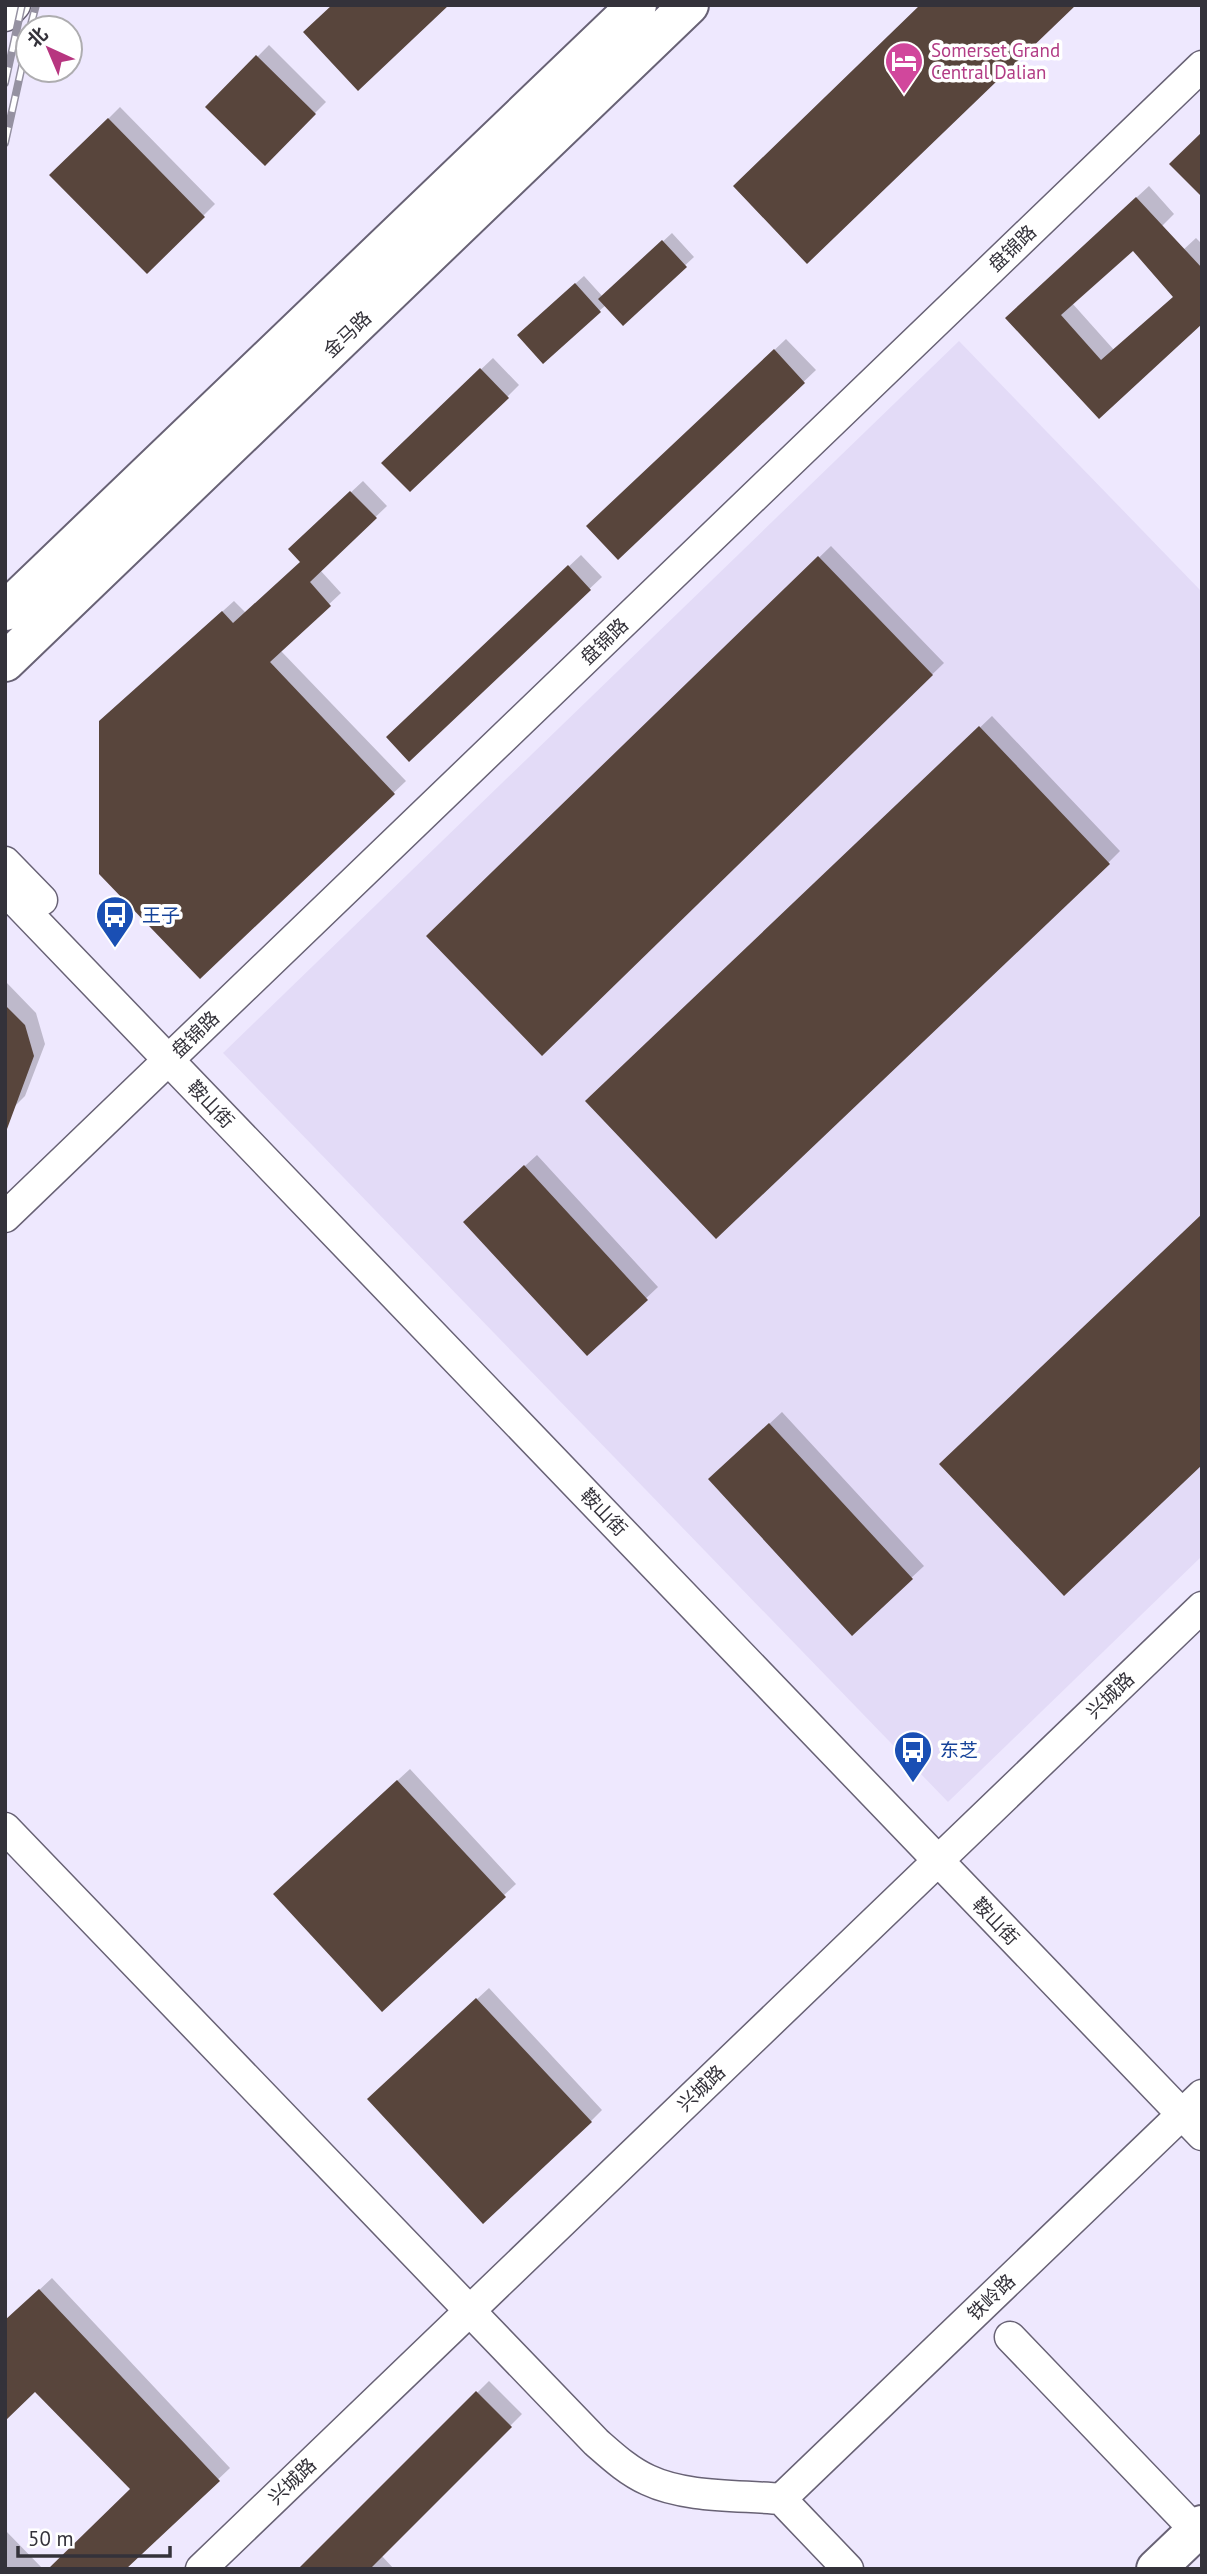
<svg xmlns="http://www.w3.org/2000/svg" width="1207" height="2574" font-family="'PT Sans','Noto Sans SC',sans-serif">
<rect width="100%" height="100%" fill="#eee8fe"/>
<path fill="#e3dbf7" d="M 959,341 L 1202,592 L 1202,1556 L 948,1802 L 223,1053 Z"/>
<path fill="#0003" d="M 269,45 L 326,102 L 265,163 L 208,107 Z
M 120,107 L 215,204 L 147,272 L 52,175 Z
M 1149,186 L 1174,214 L 1136,252 L 1133,249 L 1072,303 L 1114,350 L 1174,296 L 1168,264 L 1196,238 L 1202,244 L 1202,322 L 1099,417 L 1019,306 Z
M 672,233 L 694,257 L 623,323 L 606,305 L 599,311 L 528,326 L 584,276 L 603,297 Z
M 786,339 L 816,370 L 618,558 L 600,515 Z
M 493,358 L 519,385 L 507,397 L 395,451 Z
M 363,481 L 387,506 L 320,570 L 341,593 L 280,650 L 406,781 L 200,977 L 113,710 L 234,601 L 246,613 L 302,562 L 302,538 Z
M 831,546 L 944,663 L 542,1053 L 428,936 Z
M 581,555 L 602,577 L 409,759 L 400,725 Z
M 992,716 L 1120,851 L 1108,863 L 599,1090 Z
M 5,981 L 36,1013 L 45,1044 L 25,1096 L 5,1116 Z
M 537,1155 L 658,1287 L 587,1354 L 477,1210 Z
M 782,1412 L 924,1566 L 852,1633 L 722,1468 Z
M 410,1769 L 516,1884 L 382,2009 L 287,1882 Z
M 489,1988 L 602,2110 L 591,2121 L 381,2088 Z
M 52,2278 L 230,2468 L 124,2569 L 132,2489 L 5,2322 Z
M 489,2381 L 522,2414 L 381,2555 L 394,2569 L 300,2569 Z
M 5,2530 L 43,2569 L 5,2569 Z"/>
<path fill="#58453c" fill-rule="evenodd" d="M 332,5 L 449,5 L 358,91 L 303,32 Z
M 920,5 L 1076,5 L 807,264 L 733,186 Z
M 256,55 L 316,114 L 265,166 L 205,107 Z
M 108,118 L 205,217 L 147,274 L 49,175 Z
M 1202,132 L 1202,197 L 1169,164 Z
M 1136,197 L 1202,268 L 1202,324 L 1099,419 L 1005,318 ZM 1133,251 L 1173,297 L 1101,360 L 1061,315 Z
M 662,240 L 687,267 L 623,326 L 598,299 Z
M 575,283 L 601,312 L 543,364 L 517,335 Z
M 774,349 L 805,383 L 618,560 L 586,526 Z
M 480,368 L 509,398 L 410,492 L 381,463 Z
M 350,491 L 377,518 L 310,582 L 331,606 L 270,662 L 395,794 L 200,979 L 99,874 L 99,721 L 222,611 L 233,623 L 300,562 L 288,549 Z
M 818,556 L 933,675 L 542,1056 L 426,936 Z
M 568,565 L 591,590 L 409,762 L 386,737 Z
M 979,726 L 1110,864 L 716,1239 L 585,1101 Z
M 5,1005 L 25,1025 L 34,1056 L 7,1129 Z
M 524,1165 L 648,1300 L 587,1356 L 463,1222 Z
M 1202,1214 L 1202,1465 L 1064,1596 L 939,1464 Z
M 769,1423 L 913,1579 L 852,1636 L 708,1479 Z
M 397,1780 L 506,1897 L 382,2012 L 273,1894 Z
M 476,1998 L 592,2122 L 483,2224 L 367,2099 Z
M 39,2289 L 220,2481 L 126,2569 L 48,2569 L 130,2489 L 35,2392 L 5,2421 L 5,2320 Z
M 476,2391 L 512,2427 L 370,2569 L 298,2569 Z"/>
<g fill="none" stroke-linecap="round" stroke-linejoin="round">
<defs>
<path id="minor" d="M 5,16 L 15,5
M 5,862 L 42,900
M 5,890 L 1202,2135
M 5,1217 L 1202,66
M 5,1828 L 596,2442 C 612,2456 628,2471 648,2480 C 686,2498 739,2495 781,2499 L 848,2569
M 1010,2337 L 1202,2537
M 781,2499 L 1202,2095
M 201,2569 L 1202,1607"/>
<path id="major" d="M 5,611 L 637,5
M 5,662 L 689,5
M 1156,2569 L 1202,2525"/>
</defs>
<use href="#minor" stroke="#686275" stroke-width="33"/>
<use href="#major" stroke="#686275" stroke-width="42"/>
<use href="#minor" stroke="#fff" stroke-width="30"/>
<use href="#major" stroke="#fff" stroke-width="38"/>
<defs>
<path id="rail" d="M 30,28 L 36,5
M 5,83 L 22,5
M 5,143 L 28,39"/>
</defs>
<use href="#rail" stroke="#9591a1" stroke-width="8"/>
<use href="#rail" stroke="#fff" stroke-width="5" stroke-dasharray="16" stroke-linecap="butt"/>
</g>
<defs>
<symbol id="hotel-pin" viewBox="-11 -11 22 30"><path d="M0 17L-7.5 6A9.5 9.5 0 1 1 7.5 6Z" fill="#d1479c" stroke="#fff"/><path d="M-6-4.5h1.5V1H6V5H4.5V3h-9V5H-6ZM-4 0a1.8 1.8 0 1 1 3.6 0ZM.5 0V-2.5h3Q6-2.5 6 0Z" fill="#fff"/></symbol>
<symbol id="bus-pin" viewBox="-11 -11 22 30"><path d="M0 17L-7.5 6A9.5 9.5 0 1 1 7.5 6Z" fill="#1a4fb4" stroke="#fff"/><path d="M-5-6H5V4H4V6H2V4H-2V6H-4V4H-5ZM-3.5-4V0h7V-4ZM-3.5 1.2v1.5H-2V1.2ZM2 1.2v1.5H3.5V1.2Z" fill="#fff"/></symbol>
</defs>
<g fill-rule="evenodd">
<use href="#hotel-pin" x="882" y="39" width="44" height="60"/>
<use href="#bus-pin" x="93" y="893" width="44" height="60"/>
<use href="#bus-pin" x="891" y="1728" width="44" height="60"/>
</g>
<g text-anchor="middle" dominant-baseline="central" stroke-width="7" stroke-linejoin="round" paint-order="stroke">
<g font-size="19" fill="#b23c85" stroke="#fff" text-anchor="start">
<text x="931" y="50">Somerset Grand<tspan x="931" dy="22">Central Dalian</tspan></text>
</g>
<g font-size="19" fill="#34323a" stroke="#fff">
<text transform="translate(1012 248) rotate(-44)">盘锦路</text>
<text transform="translate(347 334) rotate(-44)">金马路</text>
<text transform="translate(604 641) rotate(-44)">盘锦路</text>
<text transform="translate(195 1034) rotate(-44)">盘锦路</text>
<text transform="translate(211 1104) rotate(46)">鞍山街</text>
<text transform="translate(604 1512) rotate(46)">鞍山街</text>
<text transform="translate(1110 1695) rotate(-44)">兴城路</text>
<text transform="translate(996 1921) rotate(46)">鞍山街</text>
<text transform="translate(701 2088) rotate(-44)">兴城路</text>
<text transform="translate(991 2297) rotate(-44)">铁岭路</text>
<text transform="translate(292 2481) rotate(-44)">兴城路</text>
</g>
<g font-size="19" fill="#164399" stroke="#fff" text-anchor="start">
<text x="142" y="915">王子</text>
<text x="940" y="1750">东芝</text>
</g>
</g>
<rect width="1207" height="2574" fill="none" stroke="#34323a" stroke-width="14"/>
<g transform="translate(49 49) rotate(316)"><circle r="33" fill="#ffffff" stroke="#aeadb0" stroke-width="2"/>
<path d="M0-5L12 26L0 18L-12 26Z" fill="#b73680"/>
<text y="-10" font-size="19" font-weight="bold" text-anchor="middle" fill="#34323a">北</text>
</g>
<path d="M18 2546v10h152v-10" fill="none" stroke="#34323a" stroke-width="3.5"/>
<text x="28" y="2546" font-size="21" fill="#34323a" stroke="#ffffff" stroke-width="5" paint-order="stroke">50 m</text>
</svg>
